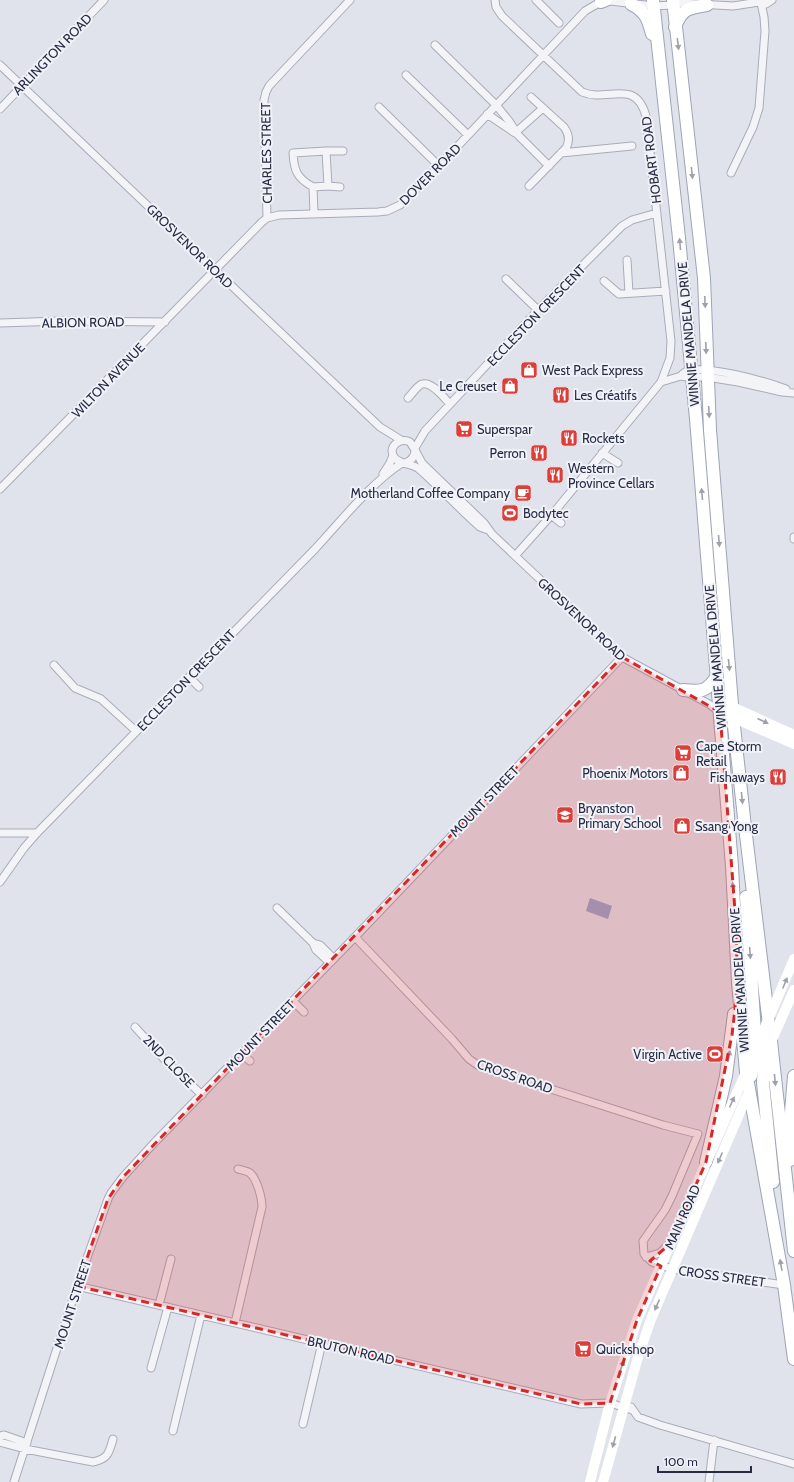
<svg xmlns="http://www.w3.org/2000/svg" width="794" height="1482" font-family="Cabin,sans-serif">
<rect width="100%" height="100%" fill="#e0e3eb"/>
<path fill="#98a9ce" d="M 590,898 L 612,906 L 608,919 L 586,911 Z"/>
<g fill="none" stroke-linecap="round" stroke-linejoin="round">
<defs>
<path id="street" d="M 495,0 L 496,7 L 502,16 L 582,92 C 607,103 635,77 646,116 L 671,341 L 670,358 L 661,382 L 555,511 L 515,556
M 536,0 L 559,23
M 610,1 L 654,6 L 673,5 L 681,3 L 733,6 L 759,2
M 758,1 L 766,4 L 772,0
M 435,45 L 496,105 L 509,121 L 518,135 L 549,166
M 0,65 L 362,410 L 380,427 L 401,440
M 406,75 L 468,135
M 379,107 L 439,166
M 0,109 L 104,0
M 487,114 L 515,133
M 515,133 L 543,108
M 326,151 L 343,151
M 561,153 L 632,146
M 731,173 L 753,127 L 759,108 L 765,31 L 764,17 L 761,3
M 328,186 L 340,187
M 529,186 L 566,148 C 570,141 569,134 564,127 L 531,97
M 313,187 L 328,186 L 326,151 L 293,153 C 294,171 297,178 313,187 L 314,213
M 267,218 L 264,100 L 266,92 L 269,86 L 350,0
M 627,260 L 629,293
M 506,279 L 538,310
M 604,281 L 619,294 L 666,291
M 0,323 L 62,321 L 165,322
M 681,376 C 681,375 685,372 685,372 C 702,363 767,382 786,389
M 661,382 L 681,376 L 687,377 L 707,377 L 738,382 L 782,392 L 794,393
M 408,398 C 412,394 417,386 422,384 C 432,381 444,398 450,404
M 415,448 L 425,431 L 538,310 L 622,226 L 632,220 L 657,213
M 415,450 L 422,463 L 484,523 L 492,534 L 622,657 L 709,704 L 720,712
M 602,453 L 618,463
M 405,463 C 411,461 415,457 415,450 L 410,442 C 401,437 387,446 394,457 C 399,465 412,463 419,469 C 440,487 459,509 480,527 L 488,530
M 383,474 L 390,463 L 393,455
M 0,489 L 262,222 L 267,218 L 279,215 L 378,212 L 387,211 L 400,205 L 439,166 L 585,11 L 597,4 L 615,0
M 551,515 L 561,523
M 794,537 L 794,539
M 54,665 L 75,688 L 101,699 L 136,731
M 189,677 L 199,687
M 0,833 L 37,833
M 0,882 L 24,848 L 37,833 L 315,549 C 341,521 371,483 402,463
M 277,908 L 313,943 L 316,950 L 329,962
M 355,937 L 452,1039 L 469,1059 L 479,1066 L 663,1125 L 698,1134 L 672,1196 L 665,1210 L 643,1241 L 644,1254 L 652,1262 L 672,1269 L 784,1285
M 313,943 L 320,945 L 333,958
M 293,1001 L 304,1012
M 135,1027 L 164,1059 L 202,1095
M 242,1054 L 250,1061
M 646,1257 L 660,1253 L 668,1245
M 77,1286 L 581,1404 L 610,1403 L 632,1410
M 159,1305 L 171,1259
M 235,1323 L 262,1207 C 262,1198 257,1179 250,1173 C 247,1171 241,1170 238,1169
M 151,1368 L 168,1307
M 631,1407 L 638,1417 L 660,1425 L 794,1464
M 303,1424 L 322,1343
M 173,1431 L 201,1315
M 0,1436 L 4,1435 L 27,1443
M 0,1442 L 25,1449 L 93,1462 C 108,1459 109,1453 113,1439
M 14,1482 L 77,1286 L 108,1199 L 111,1193 L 123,1177 L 154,1143 L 355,937 L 622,657
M 709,1482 L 714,1440"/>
<path id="primary" d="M 653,0 L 679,238 L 696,419 L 732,866 L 738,983 L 746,1072 L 784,1285 L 794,1359
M 673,0 L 704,278 L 710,430 L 733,717 L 745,827 L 771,1041 L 794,1251
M 601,2 L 606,0
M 631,4 C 646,12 648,19 652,34
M 675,27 C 682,8 689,8 707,5
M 683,690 C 701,692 707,692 717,676
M 746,897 L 755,1033 L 751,1076
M 766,1039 L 764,1058 L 763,1083 L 773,1182
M 790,1160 L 791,1112 L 794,1076
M 706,1162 L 726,1076 L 734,1014"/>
</defs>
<use href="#street" stroke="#a8acb9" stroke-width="9"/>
<use href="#primary" stroke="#9ea4b7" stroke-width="14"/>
<use href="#street" stroke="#f4f4f8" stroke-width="7"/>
<path stroke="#fff" stroke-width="10" d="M 726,704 L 794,735
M 720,712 L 794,744
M 771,1042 L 794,990
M 757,1046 L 794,959
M 590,1482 L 610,1403 L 637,1320 L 747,1070
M 603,1482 L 638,1357 L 651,1319 L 750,1089"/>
<use href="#primary" stroke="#fff" stroke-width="12"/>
</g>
<defs><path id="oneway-solid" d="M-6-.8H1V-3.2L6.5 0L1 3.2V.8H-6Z"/></defs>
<g fill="#9ea0ab">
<use href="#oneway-solid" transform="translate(678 44) rotate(83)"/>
<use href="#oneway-solid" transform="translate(692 173) rotate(84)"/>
<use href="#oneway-solid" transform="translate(680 244) rotate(-95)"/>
<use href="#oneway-solid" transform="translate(705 302) rotate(88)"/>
<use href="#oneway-solid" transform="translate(706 348) rotate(88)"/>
<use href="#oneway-solid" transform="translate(709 412) rotate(87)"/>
<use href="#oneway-solid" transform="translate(702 494) rotate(-95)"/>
<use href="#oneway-solid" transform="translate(719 541) rotate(85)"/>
<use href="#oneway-solid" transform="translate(729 665) rotate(85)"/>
<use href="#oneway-solid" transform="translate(763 721) rotate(25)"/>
<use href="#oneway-solid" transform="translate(742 798) rotate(84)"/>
<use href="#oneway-solid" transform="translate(733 888) rotate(-93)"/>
<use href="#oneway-solid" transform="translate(750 953) rotate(86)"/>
<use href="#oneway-solid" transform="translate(785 983) rotate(-68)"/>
<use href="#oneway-solid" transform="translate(729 1056) rotate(-81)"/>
<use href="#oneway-solid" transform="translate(775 1080) rotate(84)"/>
<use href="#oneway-solid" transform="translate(732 1102) rotate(-66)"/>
<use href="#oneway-solid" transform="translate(720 1158) rotate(113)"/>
<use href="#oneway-solid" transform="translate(781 1265) rotate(-100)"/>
<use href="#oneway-solid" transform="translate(657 1305) rotate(114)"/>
<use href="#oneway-solid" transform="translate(622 1366) rotate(-72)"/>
<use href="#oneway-solid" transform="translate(614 1442) rotate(106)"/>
</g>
<path fill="#d62828" fill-opacity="0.2" stroke="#d62828" stroke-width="3" stroke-dasharray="8 5" stroke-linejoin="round" d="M 622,657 L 720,712 L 735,911 L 738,983 L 732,1035 L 706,1162 L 670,1244 L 650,1261 L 661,1266 L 637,1320 L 610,1403 L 581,1404 L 77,1286 L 108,1199 L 123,1177 Z"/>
<defs>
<symbol id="shop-square" viewBox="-11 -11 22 22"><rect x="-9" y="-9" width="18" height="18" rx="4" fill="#da3f3a" stroke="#f0f2f8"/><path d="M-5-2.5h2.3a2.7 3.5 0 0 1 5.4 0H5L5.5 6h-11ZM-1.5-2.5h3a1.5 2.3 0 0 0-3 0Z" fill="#fff"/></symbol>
<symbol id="restaurant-square" viewBox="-11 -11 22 22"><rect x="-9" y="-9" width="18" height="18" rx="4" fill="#da3f3a" stroke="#f0f2f8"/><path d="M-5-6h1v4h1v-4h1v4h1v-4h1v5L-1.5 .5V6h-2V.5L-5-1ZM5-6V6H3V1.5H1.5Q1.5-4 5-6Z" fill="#fff"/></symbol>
<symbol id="supermarket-square" viewBox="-11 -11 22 22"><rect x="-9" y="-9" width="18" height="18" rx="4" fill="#da3f3a" stroke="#f0f2f8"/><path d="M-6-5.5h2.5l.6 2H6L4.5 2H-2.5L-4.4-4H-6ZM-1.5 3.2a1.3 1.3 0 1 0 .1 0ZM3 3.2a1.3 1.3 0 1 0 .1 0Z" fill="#fff"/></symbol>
<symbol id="cafe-square" viewBox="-11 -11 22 22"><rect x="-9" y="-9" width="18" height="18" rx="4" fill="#da3f3a" stroke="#f0f2f8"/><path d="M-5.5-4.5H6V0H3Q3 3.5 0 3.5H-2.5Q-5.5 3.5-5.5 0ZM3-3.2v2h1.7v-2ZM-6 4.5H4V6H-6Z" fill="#fff"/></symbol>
<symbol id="stadium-square" viewBox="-11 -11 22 22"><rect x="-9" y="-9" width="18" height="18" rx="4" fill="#da3f3a" stroke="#f0f2f8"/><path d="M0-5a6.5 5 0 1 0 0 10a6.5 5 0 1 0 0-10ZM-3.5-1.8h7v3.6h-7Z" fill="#fff"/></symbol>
<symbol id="school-square" viewBox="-11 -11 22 22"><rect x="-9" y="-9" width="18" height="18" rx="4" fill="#da3f3a" stroke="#f0f2f8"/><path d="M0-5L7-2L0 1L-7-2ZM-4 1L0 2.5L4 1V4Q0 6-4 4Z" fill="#fff"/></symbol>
</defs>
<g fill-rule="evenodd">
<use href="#shop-square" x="519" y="360" width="20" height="20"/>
<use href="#shop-square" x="500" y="376" width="20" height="20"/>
<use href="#restaurant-square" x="551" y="385" width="20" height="20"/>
<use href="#supermarket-square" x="454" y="419" width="20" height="20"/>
<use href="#restaurant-square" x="559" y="428" width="20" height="20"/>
<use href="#restaurant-square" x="529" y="443" width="20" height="20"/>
<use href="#restaurant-square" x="545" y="465" width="20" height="20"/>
<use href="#cafe-square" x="513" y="483" width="20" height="20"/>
<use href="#stadium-square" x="500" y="503" width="20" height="20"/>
<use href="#supermarket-square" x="673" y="743" width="20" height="20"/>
<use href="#shop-square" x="671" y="763" width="20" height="20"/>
<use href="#restaurant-square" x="768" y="767" width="20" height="20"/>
<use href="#school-square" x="555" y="805" width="20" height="20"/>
<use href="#shop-square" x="672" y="816" width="20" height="20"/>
<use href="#stadium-square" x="705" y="1044" width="20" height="20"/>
<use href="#supermarket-square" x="573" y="1339" width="20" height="20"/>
</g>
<g text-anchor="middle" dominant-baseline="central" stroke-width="4" stroke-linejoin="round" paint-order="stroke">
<g font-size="13" fill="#272c44" stroke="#f0f2f8">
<text transform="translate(52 54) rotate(-46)">ARLINGTON ROAD</text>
<text transform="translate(266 153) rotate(-91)">CHARLES STREET</text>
<text transform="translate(651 160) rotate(-97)">HOBART ROAD</text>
<text transform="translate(430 174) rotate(-45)">DOVER ROAD</text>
<text transform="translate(190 246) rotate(44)">GROSVENOR ROAD</text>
<text transform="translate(536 315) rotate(-46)">ECCLESTON CRESCENT</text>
<text transform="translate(83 322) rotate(-1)">ALBION ROAD</text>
<text transform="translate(688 334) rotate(-95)">WINNIE MANDELA DRIVE</text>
<text transform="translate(108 380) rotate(-46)">WILTON AVENUE</text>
<text transform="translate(582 619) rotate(43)">GROSVENOR ROAD</text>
<text transform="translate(715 657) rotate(-95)">WINNIE MANDELA DRIVE</text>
<text transform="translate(186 680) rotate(-46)">ECCLESTON CRESCENT</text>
<text transform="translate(484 801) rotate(-46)">MOUNT STREET</text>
<text transform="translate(739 980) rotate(-94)">WINNIE MANDELA DRIVE</text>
<text transform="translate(260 1035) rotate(-46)">MOUNT STREET</text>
<text transform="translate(169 1061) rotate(46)">2ND CLOSE</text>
<text transform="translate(515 1076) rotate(19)">CROSS ROAD</text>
<text transform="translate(682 1217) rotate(-66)">MAIN ROAD</text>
<text transform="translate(722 1276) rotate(8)">CROSS STREET</text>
<text transform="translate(72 1304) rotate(-72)">MOUNT STREET</text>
<text transform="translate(351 1350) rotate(13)">BRUTON ROAD</text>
</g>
<g font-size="13" fill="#272c44" stroke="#f0f2f8" text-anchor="start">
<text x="542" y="370">West Pack Express</text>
<text x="497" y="386" text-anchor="end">Le Creuset</text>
<text x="574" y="395">Les Créatifs</text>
<text x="477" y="429">Superspar</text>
<text x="582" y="438">Rockets</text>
<text x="526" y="453" text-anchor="end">Perron</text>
<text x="568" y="468">Western<tspan x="568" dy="15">Province Cellars</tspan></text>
<text x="510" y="493" text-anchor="end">Motherland Coffee Company</text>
<text x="523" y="513">Bodytec</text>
<text x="696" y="746">Cape Storm<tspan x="696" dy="15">Retail</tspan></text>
<text x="668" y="773" text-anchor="end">Phoenix Motors</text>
<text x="765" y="777" text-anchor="end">Fishaways</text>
<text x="578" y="808">Bryanston<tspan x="578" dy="15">Primary School</tspan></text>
<text x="695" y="826">Ssang Yong</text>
<text x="702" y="1054" text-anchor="end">Virgin Active</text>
<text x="596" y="1349">Quickshop</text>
</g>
</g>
<path d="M658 1466v6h93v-6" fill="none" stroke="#272c44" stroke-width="2"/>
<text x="664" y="1466" font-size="12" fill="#272c44" stroke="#f0f2f8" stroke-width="3" paint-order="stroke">100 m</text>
</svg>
